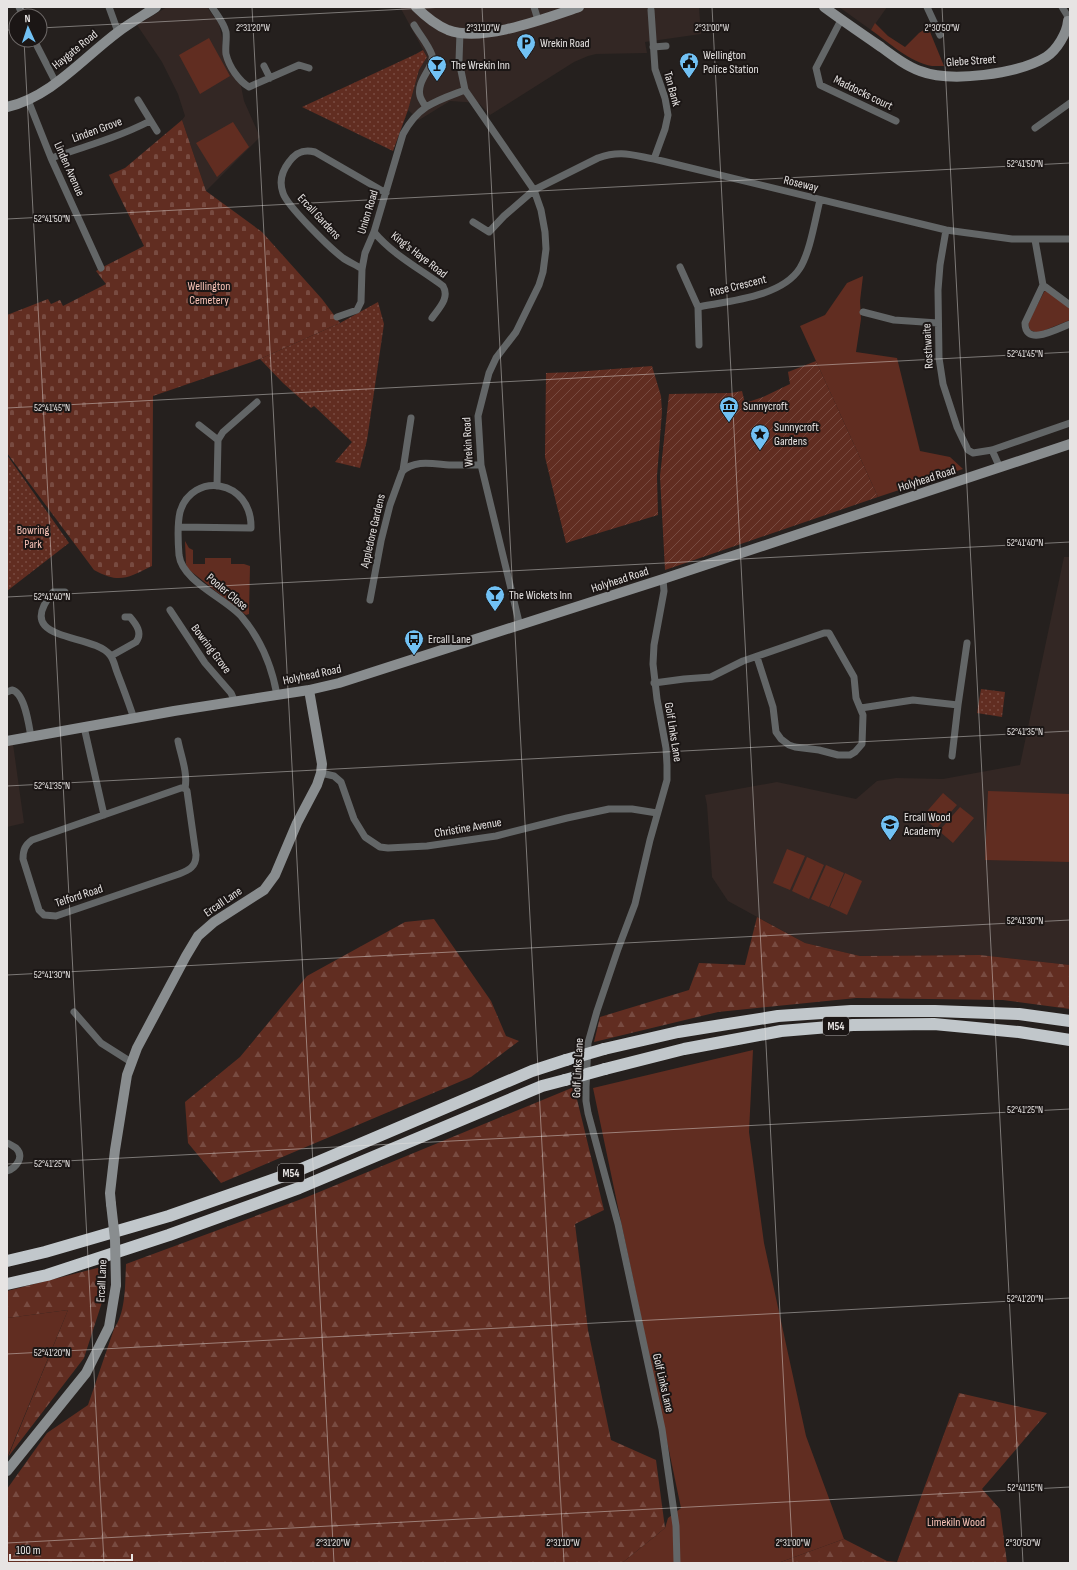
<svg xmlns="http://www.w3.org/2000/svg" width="1077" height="1570" font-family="'Sofia Sans Condensed',sans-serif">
<defs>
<pattern id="forest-firs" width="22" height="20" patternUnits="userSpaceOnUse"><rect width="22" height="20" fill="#612d21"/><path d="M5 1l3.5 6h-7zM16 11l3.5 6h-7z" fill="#784b41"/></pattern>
<pattern id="cemetery-stones" width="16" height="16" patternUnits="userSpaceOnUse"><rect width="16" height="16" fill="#612d21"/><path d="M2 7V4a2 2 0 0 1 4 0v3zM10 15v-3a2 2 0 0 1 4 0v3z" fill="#784b41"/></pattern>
<pattern id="park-dots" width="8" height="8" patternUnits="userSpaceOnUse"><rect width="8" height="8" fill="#612d21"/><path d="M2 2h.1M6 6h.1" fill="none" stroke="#784b41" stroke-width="1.8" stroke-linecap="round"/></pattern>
<pattern id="garden-furrows" width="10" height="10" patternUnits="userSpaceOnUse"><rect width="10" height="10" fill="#612d21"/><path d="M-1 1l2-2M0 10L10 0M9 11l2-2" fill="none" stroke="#784b41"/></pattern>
</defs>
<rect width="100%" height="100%" fill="#25201e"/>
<path fill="#332724" d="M 167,7 L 207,7 L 219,24 L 222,37 L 222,50 L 230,69 L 241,86 L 244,101 L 260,137 L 206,191 L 182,120 L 185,116 L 178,94 L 162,62 L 137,25 Z
M 400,7 L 699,7 L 701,34 L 645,42 L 647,53 L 596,54 L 588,56 L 574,62 L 490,115 L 479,103 L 450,101 L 419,120 L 408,110 L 419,70 L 427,57 Z
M 839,7 L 887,7 L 871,30 Z
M 1064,557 L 1070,557 L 1070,965 L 980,955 L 860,956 L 805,943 L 728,901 L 712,877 L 707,805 L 705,795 L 777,782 L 856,799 L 877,781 L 896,778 L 943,779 L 1020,765 Z
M 13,744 L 24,823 L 7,827 L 7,745 Z"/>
<path fill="#612d21" d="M 875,23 L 888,36 L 905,47 L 919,33 L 928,27 L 944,66 C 941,66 936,66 932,66 C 911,63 888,42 871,30 Z
M 209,38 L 230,76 L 200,94 L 179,55 Z
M 233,122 L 249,147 L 217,177 L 196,143 Z
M 863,276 L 860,301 L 861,319 L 856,352 L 897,358 L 920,451 L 950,457 L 963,469 L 878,497 L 800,326 L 825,315 L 847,283 Z
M 1045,291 L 1050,292 L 1070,309 L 1070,320 L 1038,333 L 1030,330 L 1028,323 L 1044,292 Z
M 185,541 L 189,548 L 193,550 L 193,564 L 205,564 L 205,558 L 231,558 L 231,564 L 244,564 L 250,566 L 249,614 L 246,615 L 188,569 L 186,564 Z
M 988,791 L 1070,794 L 1070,862 L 985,860 Z
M 943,793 L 957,805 L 936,829 L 922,817 Z
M 960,807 L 974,818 L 953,843 L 939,831 Z
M 787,849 L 805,856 L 790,890 L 773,883 Z
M 807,857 L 824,865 L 809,899 L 792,891 Z
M 826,865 L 844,873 L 829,907 L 811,899 Z
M 845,873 L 862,881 L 847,915 L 830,907 Z
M 753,1050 L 749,1132 L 764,1243 L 806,1436 L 844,1539 L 778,1563 L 622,1563 L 665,1528 L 668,1518 L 681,1508 L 593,1088 Z
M 68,1310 L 7,1458 L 7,1318 Z"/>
<path fill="url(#forest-firs)" d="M 757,917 L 805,943 L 860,956 L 980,955 L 1070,965 L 1070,1009 L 1003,1000 L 856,998 L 718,1012 L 594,1042 L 600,1017 L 689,990 L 699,963 L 745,965 Z
M 434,919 L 491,1001 L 506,1036 L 519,1041 L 471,1077 L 221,1183 L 188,1143 L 185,1102 L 240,1057 L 307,976 L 405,922 Z
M 574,1087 L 604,1210 L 575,1224 L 588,1330 L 611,1440 L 656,1460 L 665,1528 L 622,1563 L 7,1563 L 7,1489 L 47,1433 L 88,1405 L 114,1329 C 126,1312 125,1284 126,1264 L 307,1197 Z
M 101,1267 L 104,1296 L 84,1358 L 8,1457 L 68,1310 L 7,1318 L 7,1291 Z
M 959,1393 L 1047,1413 L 982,1489 L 1000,1509 L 1007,1563 L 778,1563 L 844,1539 L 887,1561 L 897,1562 Z"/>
<path fill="url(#cemetery-stones)" d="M 182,120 L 206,191 L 262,232 L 322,299 L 340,323 L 260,359 L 153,396 L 152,566 C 127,578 120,584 94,570 L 7,453 L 7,315 L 48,299 L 51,304 L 60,300 L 63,306 L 106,284 L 96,271 L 101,268 L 144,246 L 109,175 L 125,168 Z"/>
<path fill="url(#park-dots)" d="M 423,50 L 427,57 L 419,70 L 408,110 L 393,151 L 302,107 L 416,54 Z
M 378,302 L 384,324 L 367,440 L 360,468 L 335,462 L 352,442 L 314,406 L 311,408 L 283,383 L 260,359 L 340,323 Z
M 7,455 L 69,543 L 7,591 Z
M 981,689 L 1005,692 L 1002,717 L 977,713 Z"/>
<path fill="url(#garden-furrows)" d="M 816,361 L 878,497 L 665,570 L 660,476 L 669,394 L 731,393 L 742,391 L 745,403 L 763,397 L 790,384 L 788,372 Z
M 652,366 L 661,396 L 662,412 L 657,476 L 658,515 L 566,543 L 545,457 L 546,373 L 575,372 Z"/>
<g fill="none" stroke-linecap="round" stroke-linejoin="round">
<path stroke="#636667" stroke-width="7" d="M 19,7 L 23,16
M 109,7 L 118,32
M 212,7 C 217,15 224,23 226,32 C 227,39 225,47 226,54 C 229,67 239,81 249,87 L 299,65 L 309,68
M 534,7 L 538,20
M 927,7 L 940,35
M 1062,7 L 1067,15 L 1068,21
M 651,10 L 655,69 L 665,98 L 668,115 L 665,129 L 654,159
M 841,20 L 816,68 L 820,85 L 896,121
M 414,25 C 419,34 428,44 432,55 C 435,67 416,80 420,96 C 421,100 424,104 426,107
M 460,32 L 459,61 L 465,90 L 534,190 L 541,210 L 545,232 L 546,249 L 543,272 L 539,285 L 516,332 L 496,358 L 489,373 L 478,416 L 481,465 L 520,626
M 34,40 L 56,83
M 653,47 L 666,46
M 264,66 L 270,78
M 28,100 L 51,158 L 101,268
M 138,100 L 157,131
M 1035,128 L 1070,103
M 51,158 C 84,147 119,137 150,121
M 473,222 L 489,232 L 504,216 L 534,190 L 598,158 C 620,150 632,155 654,159 L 946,230 L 1012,239 L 1070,239
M 946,230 L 940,265 L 938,290 L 939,358 L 943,384 L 957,427 L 968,450 L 973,453 L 992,450 L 1070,423
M 374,232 C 392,254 420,269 443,286 C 450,298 439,308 432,318
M 1035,240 L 1043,285 L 1025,323 C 1025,347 1057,329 1070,324
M 680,267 L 698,307 L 699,345
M 362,269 C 356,265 349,262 343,258 C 331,249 287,206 283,193 C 279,182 282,171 289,162 C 296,152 304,149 315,152 L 386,193
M 1043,285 L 1070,305
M 698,307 C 729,301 782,297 800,268 C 810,252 815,220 820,200
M 863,312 L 894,320 L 938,323
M 337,317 L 357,310 L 361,302 L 362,269 L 365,253 L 374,232 L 403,134 C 419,105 436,101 465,90
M 199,425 L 218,440
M 992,450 L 1000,468
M 403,470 L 411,418
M 217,486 L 218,440 L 223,432 L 257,402
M 179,527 L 251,528 C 252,479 192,471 180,512 C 177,525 178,542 179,555 C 182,581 225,598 241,616 C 260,638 272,667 277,695
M 663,579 L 664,591 L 654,645 L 653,664 L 657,699 L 666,748 L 667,765 L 667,780 L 650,840 L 635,904 L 618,949 L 597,1011 L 588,1043 L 586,1087 L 586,1101 L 588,1113 L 618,1224 L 662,1429 L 676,1526 L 677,1563
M 65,592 L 53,592 C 11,643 92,632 110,655 C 114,660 115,667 117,672 C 123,688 129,703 134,719
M 370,600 L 381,541 L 390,505 L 402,472 C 414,459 434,464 449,465 C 460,465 470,465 481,465
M 170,610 L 205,663 L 231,693 L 235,702
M 111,656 L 136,642 C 143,633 136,624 130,617 L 125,617
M 654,683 L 684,679 L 711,677 L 743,661 L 824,633 L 829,633 L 854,677 L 856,698 L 863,715 L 862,744 L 855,752 L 850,755 L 838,755 L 819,750 L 795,747 L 789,745 L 781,739 L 776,732 L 773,707 L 757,657
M 7,692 L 12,690 C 25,693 29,726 31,737
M 861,708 L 913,700 L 958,705 L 967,643
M 84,727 L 104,815
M 178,741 C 181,756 188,773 185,788
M 952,756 L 958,705
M 321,773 L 334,776 L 341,782 L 354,819 L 365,837 L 380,847 L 388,848 L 427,846 L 496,836 L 567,818 L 609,809 L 632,809 L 657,813
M 181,788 L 185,788 L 187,791 L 196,855 C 196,867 189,870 179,874 L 56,916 L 44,915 L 39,910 L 23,859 C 23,850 25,845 32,840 Z
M 74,1012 L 101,1043 L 131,1062
M 7,1143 C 10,1144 13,1146 16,1148 C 25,1157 16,1168 7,1171"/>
<path stroke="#898d8f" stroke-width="10" d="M 416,7 C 425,16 436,25 448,30 C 482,43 546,18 579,7
M 824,7 C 843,21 862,34 881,47 C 893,56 906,66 920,71 C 951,83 1018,74 1046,57 C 1057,50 1067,33 1068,21 L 1070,21
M 7,107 C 51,97 83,58 118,32 C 130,23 144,15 156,7
M 7,741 L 174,711 L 309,690 L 339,683 L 663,579 L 1070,444
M 111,1204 L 110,1193 L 115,1150 L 127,1075 L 137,1048 L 186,956 L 198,936 L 214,922 L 264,890 L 275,875 L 297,823 L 317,785 L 321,773 L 322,764 L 309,690
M 7,1471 L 86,1373 L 109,1327 L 116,1285"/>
<path stroke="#c1c7cb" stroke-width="12" d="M 604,1049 L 678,1032 L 778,1016 L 851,1011 L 935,1011 L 1019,1014 L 1070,1021
M 605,1069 L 684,1049 L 781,1031 L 853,1025 L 934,1024 L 1019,1032 L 1070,1040
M 7,1261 L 45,1252 L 169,1216 L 292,1173 L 532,1071 L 566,1060
M 7,1284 L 47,1275 L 169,1235 L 299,1188 L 542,1086 L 565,1080"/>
<path stroke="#898d8f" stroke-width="10" d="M 111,1204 L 115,1239 L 116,1285"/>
<path stroke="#c1c7cb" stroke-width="12" d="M 566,1060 L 604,1049
M 565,1080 L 605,1069"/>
</g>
<path fill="none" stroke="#e7e4e3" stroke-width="1" stroke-opacity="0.45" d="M 23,7 L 23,16M 252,7 L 334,1563M 482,7 L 564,1563M 712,7 L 793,1563M 942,7 L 1023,1563M 40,28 L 445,7M 7,30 L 16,30M 24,40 L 104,1563M 7,219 L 1070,163M 7,408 L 1070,352M 7,597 L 1070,542M 7,786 L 1070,731M 7,975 L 1070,920M 7,1164 L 1070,1109M 7,1354 L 1070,1298M 7,1543 L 1070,1487"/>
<defs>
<symbol id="parking-pin" viewBox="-11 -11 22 30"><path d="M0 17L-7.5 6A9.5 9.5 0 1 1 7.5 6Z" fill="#71c1f4" stroke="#1b1615"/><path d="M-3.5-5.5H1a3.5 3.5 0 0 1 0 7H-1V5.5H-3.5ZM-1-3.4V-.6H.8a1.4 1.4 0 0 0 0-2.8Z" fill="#111"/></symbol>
<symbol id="civic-pin" viewBox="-11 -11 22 30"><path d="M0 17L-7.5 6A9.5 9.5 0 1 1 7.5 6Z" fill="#71c1f4" stroke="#1b1615"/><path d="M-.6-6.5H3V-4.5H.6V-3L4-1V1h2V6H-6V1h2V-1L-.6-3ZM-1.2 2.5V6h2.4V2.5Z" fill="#111"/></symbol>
<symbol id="bar-pin" viewBox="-11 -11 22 30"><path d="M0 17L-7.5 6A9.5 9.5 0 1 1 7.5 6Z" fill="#71c1f4" stroke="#1b1615"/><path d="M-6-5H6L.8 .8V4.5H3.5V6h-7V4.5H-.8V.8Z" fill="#111"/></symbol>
<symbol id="museum-pin" viewBox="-11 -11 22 30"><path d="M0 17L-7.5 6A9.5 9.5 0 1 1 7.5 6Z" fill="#71c1f4" stroke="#1b1615"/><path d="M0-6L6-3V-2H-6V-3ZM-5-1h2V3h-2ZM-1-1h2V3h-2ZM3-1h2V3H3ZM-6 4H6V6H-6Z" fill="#111"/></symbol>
<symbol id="sight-pin" viewBox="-11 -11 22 30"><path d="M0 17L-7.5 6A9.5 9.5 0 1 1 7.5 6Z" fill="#71c1f4" stroke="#1b1615"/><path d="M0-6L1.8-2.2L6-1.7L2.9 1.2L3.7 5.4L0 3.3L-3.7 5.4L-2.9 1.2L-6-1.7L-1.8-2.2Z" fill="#111"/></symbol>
<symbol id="bus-pin" viewBox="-11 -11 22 30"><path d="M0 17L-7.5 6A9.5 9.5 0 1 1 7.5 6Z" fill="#71c1f4" stroke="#1b1615"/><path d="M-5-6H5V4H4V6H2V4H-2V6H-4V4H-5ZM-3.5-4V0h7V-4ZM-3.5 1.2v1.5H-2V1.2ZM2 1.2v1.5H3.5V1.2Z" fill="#111"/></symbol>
<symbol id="school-pin" viewBox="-11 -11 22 30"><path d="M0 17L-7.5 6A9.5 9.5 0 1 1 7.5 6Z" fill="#71c1f4" stroke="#1b1615"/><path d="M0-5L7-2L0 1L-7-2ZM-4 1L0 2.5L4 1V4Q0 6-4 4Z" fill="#111"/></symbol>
</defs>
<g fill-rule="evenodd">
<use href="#parking-pin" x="515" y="32" width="22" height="30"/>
<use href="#civic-pin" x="678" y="51" width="22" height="30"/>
<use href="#bar-pin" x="426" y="54" width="22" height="30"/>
<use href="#museum-pin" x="718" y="395" width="22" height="30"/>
<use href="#sight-pin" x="749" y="423" width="22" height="30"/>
<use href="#bar-pin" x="484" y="584" width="22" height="30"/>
<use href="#bus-pin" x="403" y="628" width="22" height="30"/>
<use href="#school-pin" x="879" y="813" width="22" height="30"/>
</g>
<g text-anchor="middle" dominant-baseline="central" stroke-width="4" stroke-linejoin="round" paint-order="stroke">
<g fill="#1b1615" stroke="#aaa6a5" stroke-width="1">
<rect x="823" y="1017" width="26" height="18" rx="3"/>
<rect x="278" y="1164" width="26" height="18" rx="3"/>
</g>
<g font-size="11" font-weight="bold" fill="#e7e4e3">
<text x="836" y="1026">M54</text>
<text x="291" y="1173">M54</text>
</g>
<g font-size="12" fill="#e7e4e3" stroke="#1b1615" text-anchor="start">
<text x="540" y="43">Wrekin Road</text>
<text x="703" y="55">Wellington<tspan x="703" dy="14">Police Station</tspan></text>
<text x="451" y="65">The Wrekin Inn</text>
<text x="743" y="406">Sunnycroft</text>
<text x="774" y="427">Sunnycroft<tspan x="774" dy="14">Gardens</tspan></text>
<text x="509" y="595">The Wickets Inn</text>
<text x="428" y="639">Ercall Lane</text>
<text x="904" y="817">Ercall Wood<tspan x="904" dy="14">Academy</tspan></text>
</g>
<g font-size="12" fill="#e7e4e3" stroke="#1b1615">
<text transform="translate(75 50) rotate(-39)">Haygate Road</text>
<text transform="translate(971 61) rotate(-4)">Glebe Street</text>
<text transform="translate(672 89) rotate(75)">Tan Bank</text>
<text transform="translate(863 93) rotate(26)">Maddocks court</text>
<text transform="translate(97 130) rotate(-20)">Linden Grove</text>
<text transform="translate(69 169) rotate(66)">Linden Avenue</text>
<text transform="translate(801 184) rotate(14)">Roseway</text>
<text transform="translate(368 212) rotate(-73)">Union Road</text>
<text transform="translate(319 217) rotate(47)">Ercall Gardens</text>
<text transform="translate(419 255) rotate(38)">King's Haye Road</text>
<text transform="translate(738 286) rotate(-14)">Rose Crescent</text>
<text transform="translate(928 346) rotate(-93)">Rosthwaite</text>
<text transform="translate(468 442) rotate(-93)">Wrekin Road</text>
<text transform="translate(927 479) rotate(-18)">Holyhead Road</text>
<text transform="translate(373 531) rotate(-77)">Appledore Gardens</text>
<text transform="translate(620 580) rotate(-18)">Holyhead Road</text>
<text transform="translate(227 592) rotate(40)">Pooler Close</text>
<text transform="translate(211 649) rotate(53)">Bowring Grove</text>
<text transform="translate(312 675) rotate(-12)">Holyhead Road</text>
<text transform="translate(673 732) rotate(81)">Golf Links Lane</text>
<text transform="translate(468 828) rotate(-10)">Christine Avenue</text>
<text transform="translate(79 896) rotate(-18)">Telford Road</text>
<text transform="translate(223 902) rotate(-34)">Ercall Lane</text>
<text transform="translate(578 1068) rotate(-87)">Golf Links Lane</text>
<text transform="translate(102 1281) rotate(-87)">Ercall Lane</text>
<text transform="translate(663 1383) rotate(77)">Golf Links Lane</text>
</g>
<g font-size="12" fill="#fac4b8" stroke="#1b1615">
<text x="209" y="286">Wellington<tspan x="209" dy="14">Cemetery</tspan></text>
<text x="33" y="530">Bowring<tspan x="33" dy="14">Park</tspan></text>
<text x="956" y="1522">Limekiln Wood</text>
</g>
</g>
<g font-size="10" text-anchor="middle" fill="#e7e4e3" stroke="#1b1615" stroke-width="4" stroke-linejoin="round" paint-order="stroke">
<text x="253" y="31">2°31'20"W</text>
<text x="483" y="31">2°31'10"W</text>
<text x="712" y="31">2°31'00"W</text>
<text x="942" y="31">2°30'50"W</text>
<text x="1025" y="167">52°41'50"N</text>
<text x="52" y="222">52°41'50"N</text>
<text x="1025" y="357">52°41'45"N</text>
<text x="52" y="411">52°41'45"N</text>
<text x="1025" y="546">52°41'40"N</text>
<text x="52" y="600">52°41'40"N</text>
<text x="1025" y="735">52°41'35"N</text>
<text x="52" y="789">52°41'35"N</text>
<text x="1025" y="924">52°41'30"N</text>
<text x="52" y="978">52°41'30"N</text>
<text x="1025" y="1113">52°41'25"N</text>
<text x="52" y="1167">52°41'25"N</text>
<text x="1025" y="1302">52°41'20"N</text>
<text x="52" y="1356">52°41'20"N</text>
<text x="1025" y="1491">52°41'15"N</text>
<text x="333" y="1546">2°31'20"W</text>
<text x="563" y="1546">2°31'10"W</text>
<text x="793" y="1546">2°31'00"W</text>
<text x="1023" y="1546">2°30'50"W</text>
</g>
<rect width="1077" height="1570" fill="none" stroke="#e7e4e3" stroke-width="16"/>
<g transform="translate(28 28) rotate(357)"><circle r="19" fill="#1b1615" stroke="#6d6867"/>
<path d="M0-3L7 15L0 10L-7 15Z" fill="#71c1f4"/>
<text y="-6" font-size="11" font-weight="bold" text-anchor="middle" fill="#e7e4e3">N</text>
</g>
<path d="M10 1554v6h122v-6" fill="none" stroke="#e7e4e3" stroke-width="2"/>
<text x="16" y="1554" font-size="12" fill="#e7e4e3" stroke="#1b1615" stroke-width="3" paint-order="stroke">100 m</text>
</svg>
